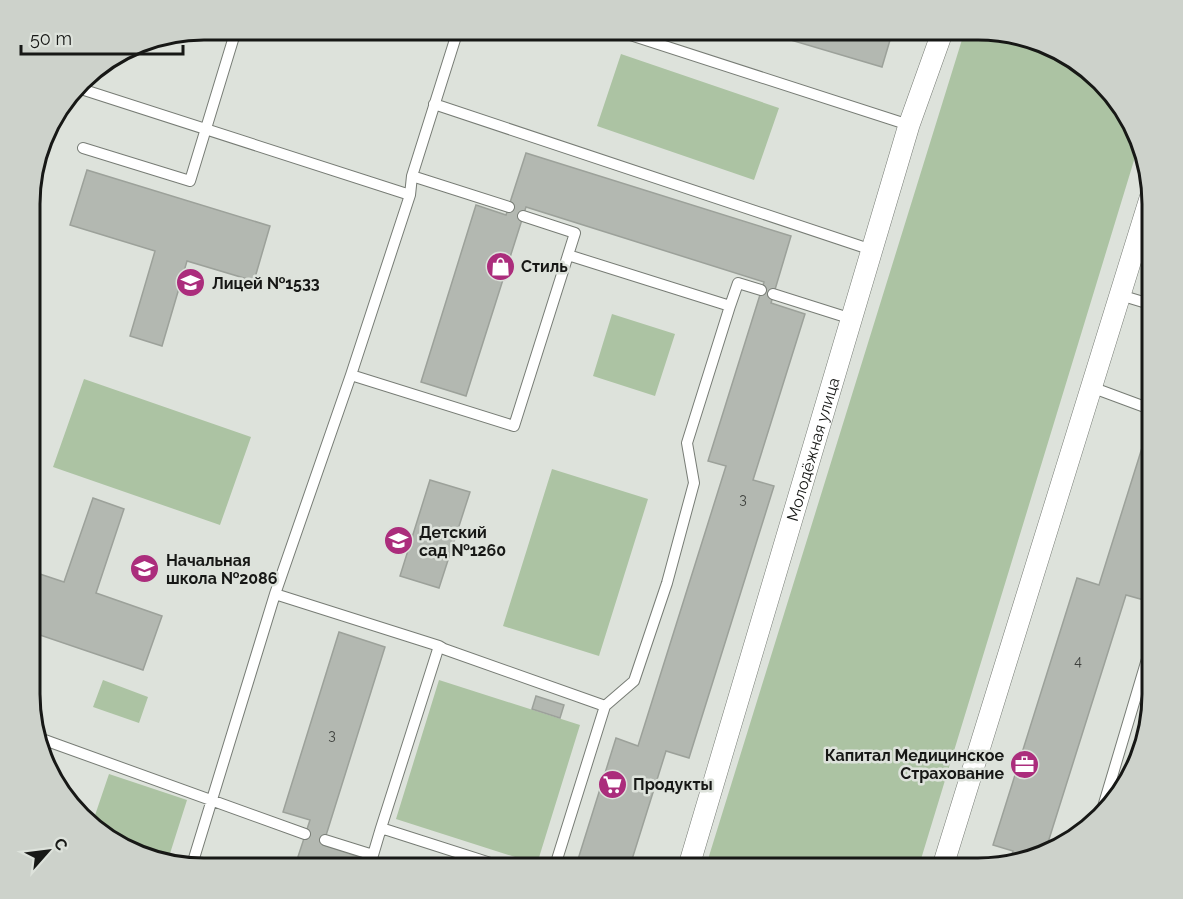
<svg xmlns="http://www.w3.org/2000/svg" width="1183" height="899" font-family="Raleway,sans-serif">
<rect width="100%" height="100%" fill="#dde2db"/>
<path fill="#acc3a3" d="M 965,30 L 990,30 L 1045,43 L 1093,73 L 1135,127 L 1139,144 L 918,869 L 705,869 Z
M 621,54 L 779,108 L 754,180 L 597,126 Z
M 612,314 L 675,334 L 655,396 L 593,376 Z
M 84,379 L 251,437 L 220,525 L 53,467 Z
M 552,469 L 648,499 L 599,656 L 503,626 Z
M 103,680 L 148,697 L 139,723 L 93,707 Z
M 439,680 L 580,725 L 537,864 L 396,819 Z
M 109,774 L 187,800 L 167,863 L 134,854 L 91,827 Z"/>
<path fill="#b3b8b1" stroke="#9ca19a" stroke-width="1.5" d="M 757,30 L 893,30 L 882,67 Z
M 526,153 L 791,236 L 771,303 L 805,314 L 753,480 L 774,486 L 689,758 L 666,751 L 629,869 L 575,869 L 616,738 L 638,746 L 726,466 L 708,461 L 764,282 L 526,207 L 466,396 L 421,382 L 476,205 L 506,215 Z
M 87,170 L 270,226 L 254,281 L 187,261 L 162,346 L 130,336 L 155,251 L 70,225 Z
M 1152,416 L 1153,572 L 1144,600 L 1126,595 L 1045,852 L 1049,853 L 1010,862 L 1013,851 L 993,845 L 1077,578 L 1099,585 Z
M 430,480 L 470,492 L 439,588 L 400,576 Z
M 93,498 L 124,509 L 96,593 L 162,616 L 143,670 L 31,632 L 31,571 L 64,582 Z
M 339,632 L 385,647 L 323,845 L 396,869 L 294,869 L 310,820 L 283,812 Z
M 536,696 L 564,705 L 560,718 L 532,709 Z"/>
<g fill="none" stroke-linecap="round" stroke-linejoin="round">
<defs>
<path id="lane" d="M 615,30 L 909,125
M 78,88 L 410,195
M 434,104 L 872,250
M 83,148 L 190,181 L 236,30
M 412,176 L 509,207
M 568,255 L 730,306 L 738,283 L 761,290
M 773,294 L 852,319
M 1120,295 L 1153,305
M 351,375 L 514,426 L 575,233 L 523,216
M 1091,387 L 1153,410
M 275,594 L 439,646 L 381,828 L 509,869
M 439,646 L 444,649 L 605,706
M 39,738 L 305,834
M 1100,817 L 1153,639
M 325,840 L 373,855 L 381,828
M 191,868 L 275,594 L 351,375 L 410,195 L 412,176 L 458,30
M 554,869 L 605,706 L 634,681 L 667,583 L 694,483 L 687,443 L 730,306"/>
<g id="street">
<path id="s1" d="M 688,869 L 909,125 L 943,30"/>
<path d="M 942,869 L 1151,195"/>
</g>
</defs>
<use href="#lane" stroke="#777c75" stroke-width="12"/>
<use href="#street" stroke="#777c75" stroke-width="22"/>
<use href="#lane" stroke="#fff" stroke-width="10"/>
<use href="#street" stroke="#fff" stroke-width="21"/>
</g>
<defs>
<symbol id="shop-disc" viewBox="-11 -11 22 22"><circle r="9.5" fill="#ab2d7c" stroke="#dde2db"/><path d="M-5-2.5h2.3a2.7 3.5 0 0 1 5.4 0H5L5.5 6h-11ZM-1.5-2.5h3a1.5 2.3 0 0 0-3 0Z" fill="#fff"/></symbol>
<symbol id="school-disc" viewBox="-11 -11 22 22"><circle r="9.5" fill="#ab2d7c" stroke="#dde2db"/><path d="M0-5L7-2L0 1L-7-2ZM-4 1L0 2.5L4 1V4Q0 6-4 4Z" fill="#fff"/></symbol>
<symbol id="office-disc" viewBox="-11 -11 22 22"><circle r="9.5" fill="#ab2d7c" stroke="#dde2db"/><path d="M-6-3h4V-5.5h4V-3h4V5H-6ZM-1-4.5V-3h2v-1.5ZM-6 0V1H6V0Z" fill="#fff"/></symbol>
<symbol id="supermarket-disc" viewBox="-11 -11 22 22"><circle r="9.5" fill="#ab2d7c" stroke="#dde2db"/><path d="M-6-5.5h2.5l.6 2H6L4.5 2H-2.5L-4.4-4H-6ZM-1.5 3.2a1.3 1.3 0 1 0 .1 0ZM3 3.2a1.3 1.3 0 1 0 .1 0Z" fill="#fff"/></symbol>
</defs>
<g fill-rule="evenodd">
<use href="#shop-disc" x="484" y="250" width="33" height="33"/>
<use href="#school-disc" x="174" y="266" width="33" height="33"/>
<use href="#school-disc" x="382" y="524" width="33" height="33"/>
<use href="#school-disc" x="128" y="552" width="33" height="33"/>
<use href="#office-disc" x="1008" y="748" width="33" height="33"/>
<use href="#supermarket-disc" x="596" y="768" width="33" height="33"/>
</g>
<g text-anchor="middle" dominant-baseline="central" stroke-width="5" stroke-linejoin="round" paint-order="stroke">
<g font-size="14" fill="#3e403d">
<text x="743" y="499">3</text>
<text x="1078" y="661">4</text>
<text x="332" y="735">3</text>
</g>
<g font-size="16" font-weight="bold" fill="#171816" stroke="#dde2db" text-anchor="start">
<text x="521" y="266">Стиль</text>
<text x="212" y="283">Лицей №1533</text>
<text x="419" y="532">Детский<tspan x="419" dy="18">сад №1260</tspan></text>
<text x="166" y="560">Начальная<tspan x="166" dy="18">школа №2086</tspan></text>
<text x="1004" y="755" text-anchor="end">Капитал Медицинское<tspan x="1004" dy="18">Страхование</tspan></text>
<text x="633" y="784">Продукты</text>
</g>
<g font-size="16" fill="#171816" stroke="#dde2db">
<text stroke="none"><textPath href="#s1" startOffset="438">Молодёжная улица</textPath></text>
</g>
</g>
<path d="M0 0H1183V899H0ZM204 40H978A164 164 0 0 1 1142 204V694A164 164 0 0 1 978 858H204A164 164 0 0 1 40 694V204A164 164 0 0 1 204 40Z" fill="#cdd2cb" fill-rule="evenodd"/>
<path fill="none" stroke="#171816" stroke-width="3" d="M204 40H978A164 164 0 0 1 1142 204V694A164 164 0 0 1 978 858H204A164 164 0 0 1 40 694V204A164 164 0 0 1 204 40Z"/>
<g transform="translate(48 851) rotate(62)" stroke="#dde2db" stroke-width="4.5" paint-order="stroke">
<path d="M0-4.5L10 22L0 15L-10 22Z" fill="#171816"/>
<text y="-9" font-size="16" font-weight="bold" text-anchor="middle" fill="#171816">С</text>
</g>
<path d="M21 45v9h162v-9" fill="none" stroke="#171816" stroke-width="3"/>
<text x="30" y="45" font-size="18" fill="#171816" stroke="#dde2db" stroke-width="4.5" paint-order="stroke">50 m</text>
</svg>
